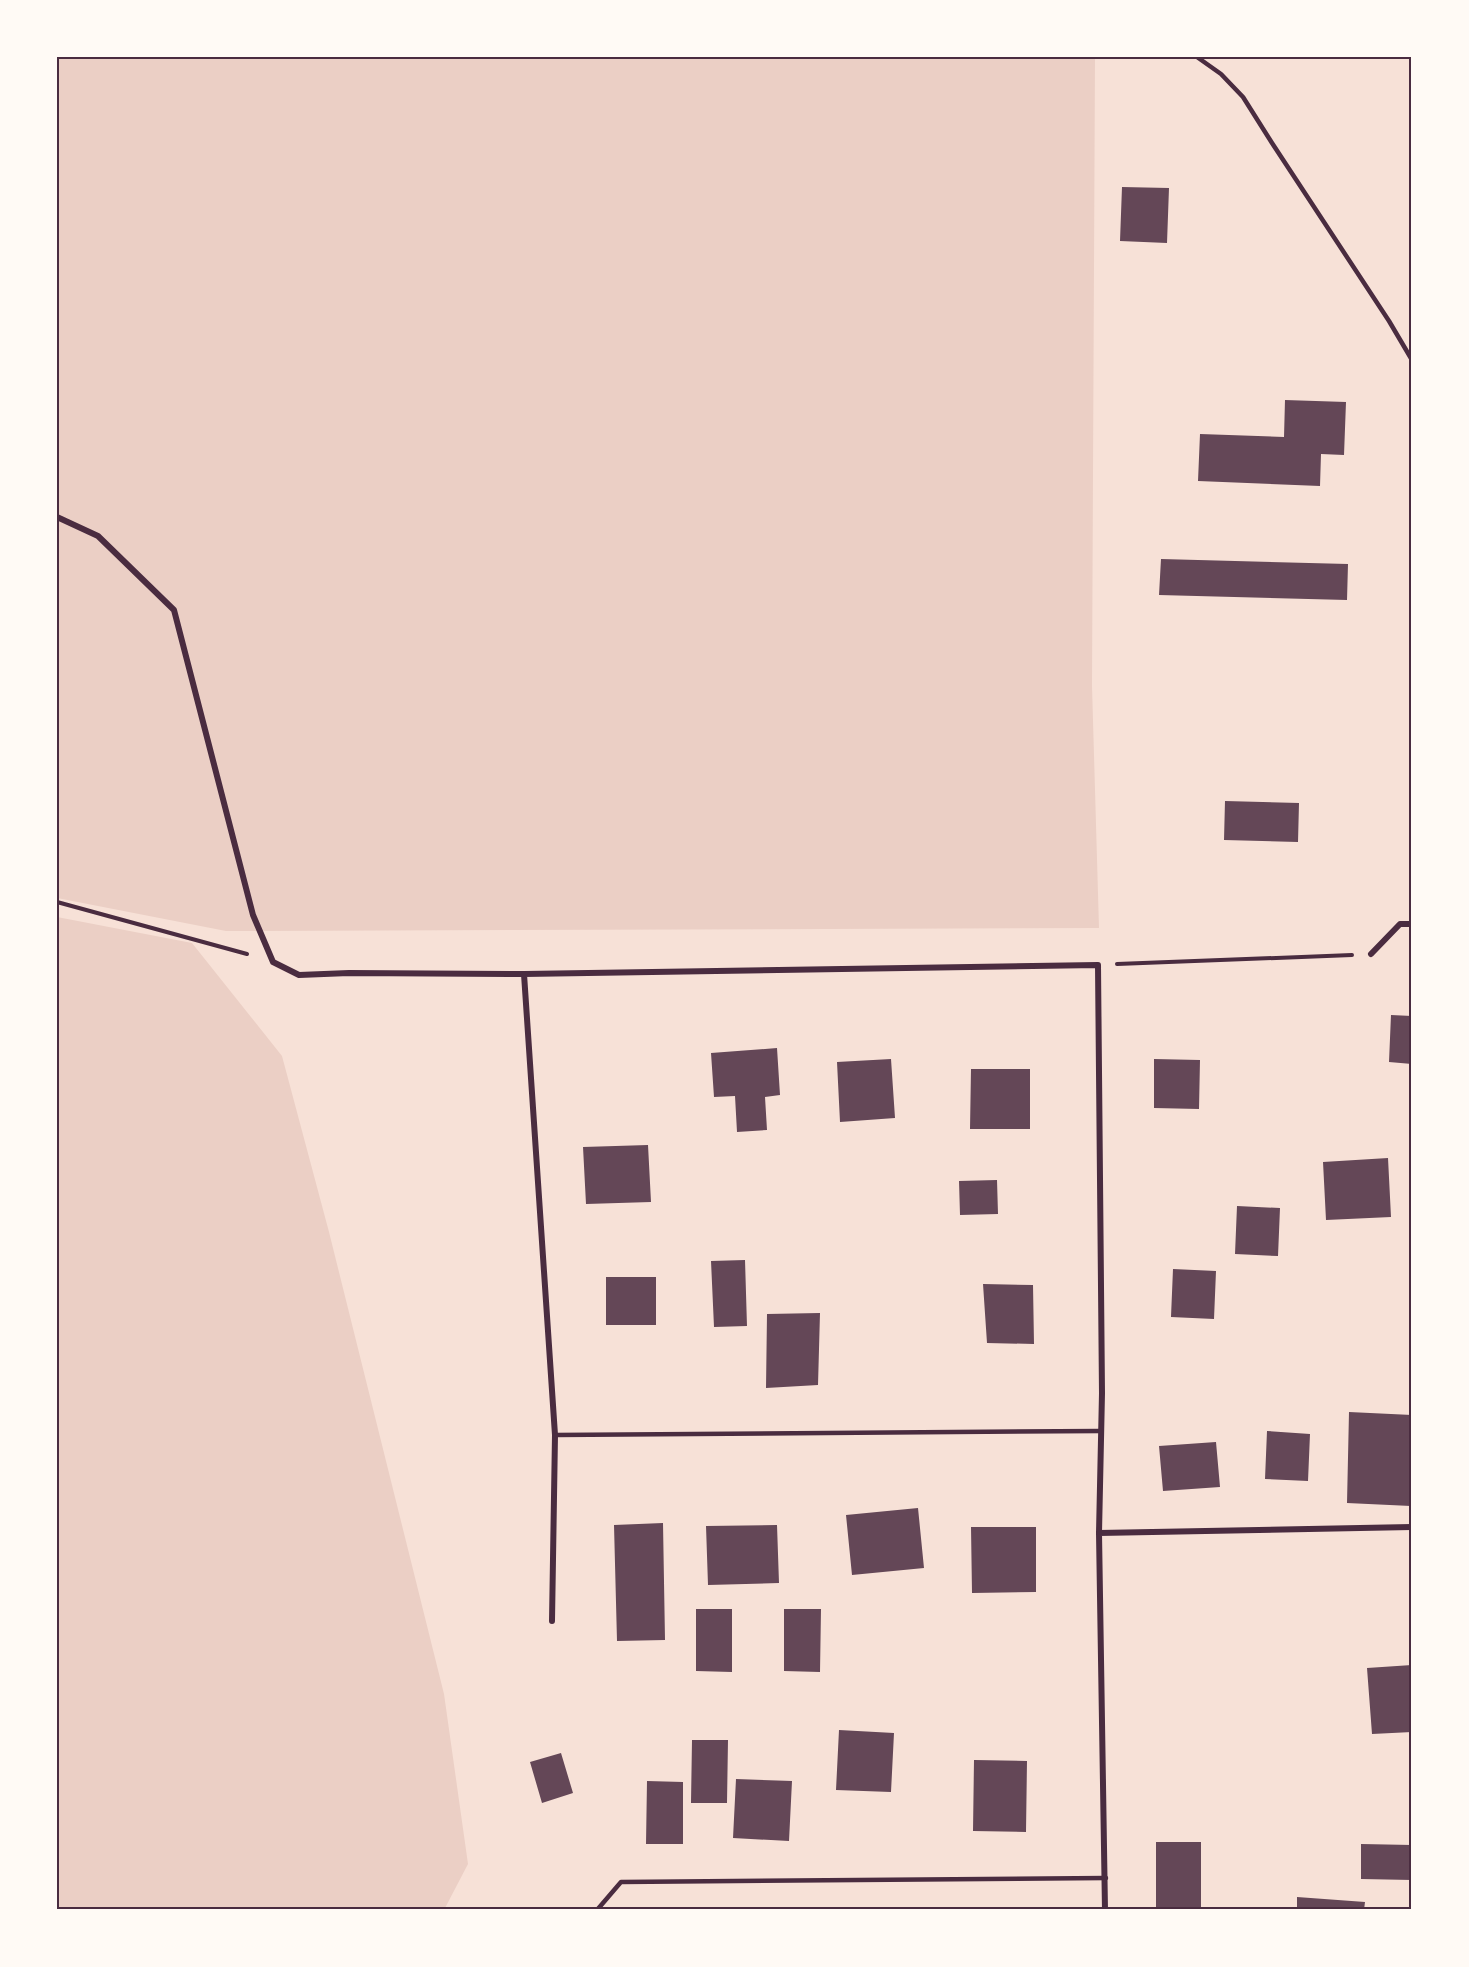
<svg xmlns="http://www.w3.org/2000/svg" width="1469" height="1967" font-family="'Fira Sans',sans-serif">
<rect width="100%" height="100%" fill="#f7e1d7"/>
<path fill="#ebcfc5" d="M 57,57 L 1095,57 L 1092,686 L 1099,928 L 226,931 L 57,898 Z
M 57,917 L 192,943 L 282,1056 L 329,1232 L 444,1694 L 468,1864 L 444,1910 L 57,1910 Z"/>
<path fill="#644757" d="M 1122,187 L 1169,188 L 1167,243 L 1120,241 Z
M 1285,400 L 1346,402 L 1344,455 L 1321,454 L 1320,486 L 1198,481 L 1200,434 L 1284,437 Z
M 1161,559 L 1348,564 L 1347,600 L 1159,595 Z
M 1225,801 L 1299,803 L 1298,842 L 1224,840 Z
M 1391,1015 L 1412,1016 L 1412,1064 L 1389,1062 Z
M 777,1048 L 780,1095 L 765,1097 L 767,1130 L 737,1132 L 735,1096 L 714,1097 L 711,1053 Z
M 891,1059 L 895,1118 L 840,1122 L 837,1062 Z
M 1154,1059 L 1200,1060 L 1199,1109 L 1154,1108 Z
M 971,1069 L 1030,1069 L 1030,1129 L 970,1129 Z
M 648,1145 L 651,1202 L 586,1204 L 583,1147 Z
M 1388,1158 L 1391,1217 L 1326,1220 L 1323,1162 Z
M 997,1180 L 998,1214 L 960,1215 L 959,1181 Z
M 1237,1206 L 1280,1208 L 1278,1256 L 1235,1254 Z
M 745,1260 L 747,1326 L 714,1327 L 711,1261 Z
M 1173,1269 L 1216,1271 L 1214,1319 L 1171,1317 Z
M 606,1277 L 656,1277 L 656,1325 L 606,1325 Z
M 983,1284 L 1033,1285 L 1034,1344 L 987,1343 Z
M 820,1313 L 818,1385 L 766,1388 L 767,1314 Z
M 1349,1412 L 1412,1415 L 1411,1506 L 1347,1503 Z
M 1267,1431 L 1310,1434 L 1308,1481 L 1265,1479 Z
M 1216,1442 L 1220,1487 L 1163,1491 L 1159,1446 Z
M 918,1508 L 924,1568 L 852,1575 L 846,1515 Z
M 663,1523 L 665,1640 L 617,1641 L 614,1525 Z
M 777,1525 L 779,1583 L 708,1585 L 706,1526 Z
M 971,1527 L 1036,1527 L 1036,1592 L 972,1593 Z
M 696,1609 L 732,1609 L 732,1672 L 696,1671 Z
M 784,1609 L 821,1609 L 820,1672 L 784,1671 Z
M 1412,1665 L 1412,1732 L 1372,1734 L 1367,1668 Z
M 839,1730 L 894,1733 L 891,1792 L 836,1790 Z
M 692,1740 L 728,1740 L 727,1803 L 691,1803 Z
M 561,1753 L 573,1793 L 542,1803 L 530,1762 Z
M 974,1760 L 1027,1761 L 1026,1832 L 973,1831 Z
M 736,1779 L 792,1781 L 789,1841 L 733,1838 Z
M 647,1781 L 683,1782 L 683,1844 L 646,1844 Z
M 1156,1842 L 1201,1842 L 1201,1910 L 1156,1910 Z
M 1361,1844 L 1412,1845 L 1412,1880 L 1361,1879 Z
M 1297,1897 L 1365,1902 L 1364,1910 L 1297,1910 Z"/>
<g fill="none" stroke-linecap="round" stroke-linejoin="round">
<path stroke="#4a2c40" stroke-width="4" d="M 57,902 L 247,954
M 1117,964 L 1352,955"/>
<path stroke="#4a2c40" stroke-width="4.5" d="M 1197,57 L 1221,74 L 1243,97 L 1272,143 L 1389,321 L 1412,360
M 555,1435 L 1100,1431
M 597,1910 L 621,1882 L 1106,1878"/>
<path stroke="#4a2c40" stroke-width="6" d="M 57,517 L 98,536 L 174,610 L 253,915 L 273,962 L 299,975 L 349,973 L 524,974 L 1098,965 L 1102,1393 L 1099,1533 L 1105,1910
M 1371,954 L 1400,924 L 1412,924
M 524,974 L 555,1435 L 552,1621
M 1099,1533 L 1412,1527"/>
</g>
<rect width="1469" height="1967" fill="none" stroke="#fffaf5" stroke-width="117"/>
<rect x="58" y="58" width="1352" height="1850" fill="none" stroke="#4a2c40" stroke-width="2"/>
</svg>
